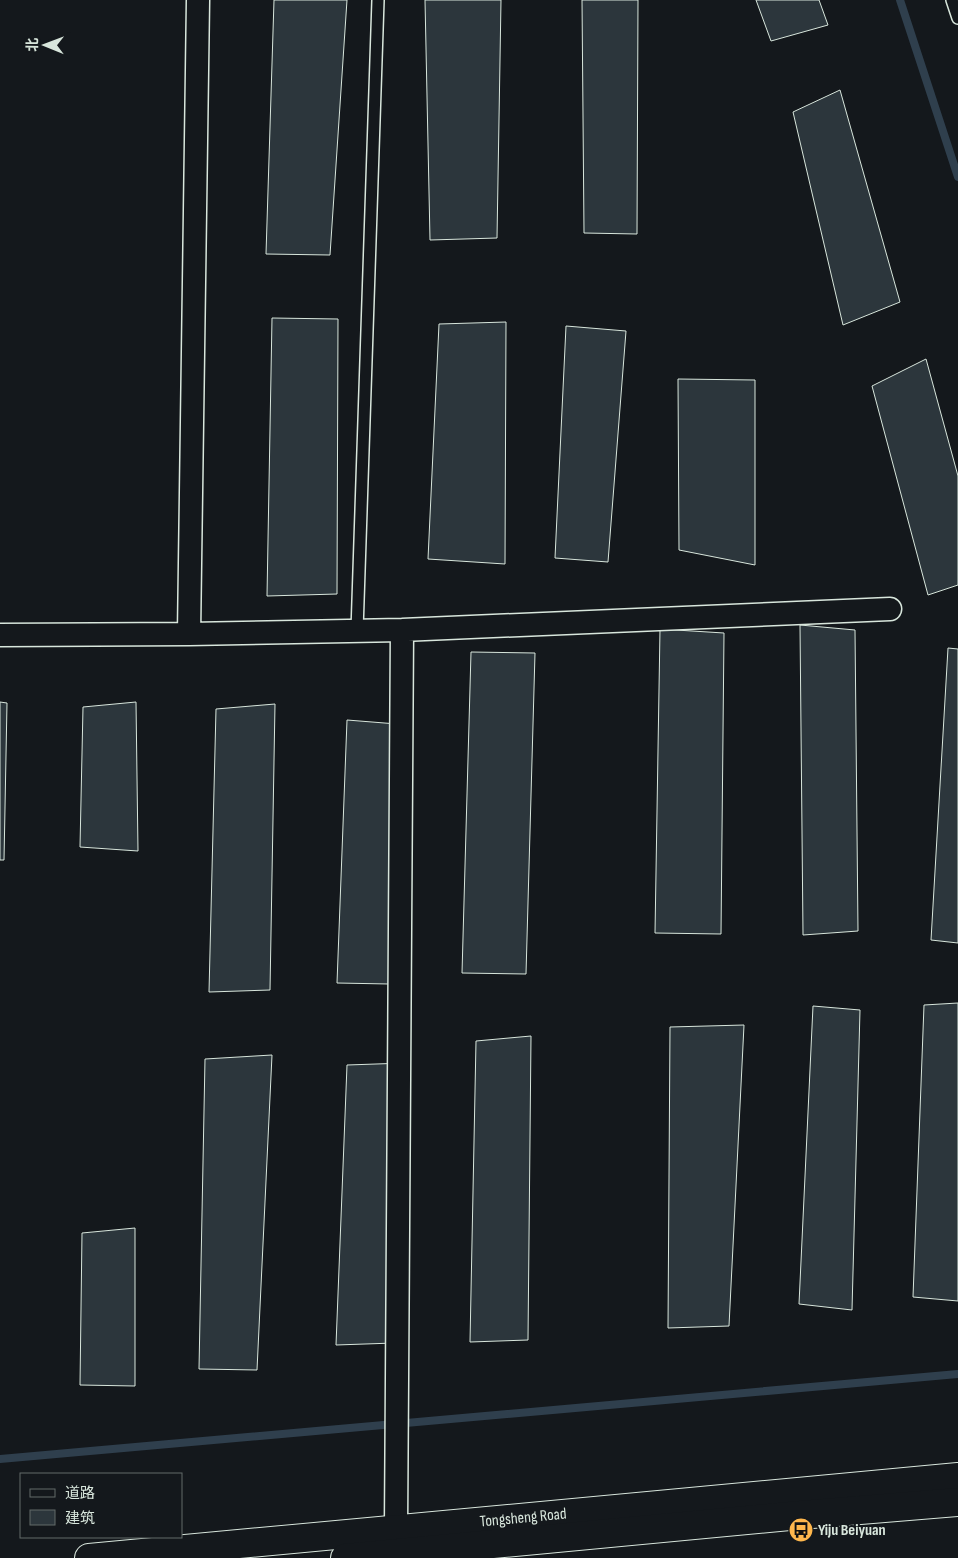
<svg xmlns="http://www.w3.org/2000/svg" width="958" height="1558" font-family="'Sofia Sans Condensed','Noto Sans SC',sans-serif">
<rect width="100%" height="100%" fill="#14181c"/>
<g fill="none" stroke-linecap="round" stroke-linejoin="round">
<path stroke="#2f3f4d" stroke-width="8" d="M 900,0 L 958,177
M 0,1459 L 958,1374"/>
</g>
<path fill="#2c363c" stroke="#d8e6dc" d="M 274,0 L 347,0 L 330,255 L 266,254 Z
M 425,0 L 501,0 L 497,238 L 430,240 Z
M 582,0 L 638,0 L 637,234 L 584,233 Z
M 756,0 L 819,0 L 828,25 L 771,41 Z
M 840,90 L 900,302 L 843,325 L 793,112 Z
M 272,318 L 338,319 L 337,594 L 267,596 Z
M 506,322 L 505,564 L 428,559 L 439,324 Z
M 566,326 L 626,331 L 608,562 L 555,558 Z
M 926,359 L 958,476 L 958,585 L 928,595 L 872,386 Z
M 678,379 L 755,380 L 755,565 L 679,550 Z
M 800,625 L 855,630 L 858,931 L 803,935 Z
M 660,629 L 724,633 L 721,934 L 655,933 Z
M 948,648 L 958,649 L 958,943 L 931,940 Z
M 471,652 L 535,653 L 526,974 L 462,973 Z
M 0,702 L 7,703 L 4,860 L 0,860 Z
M 136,702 L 138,851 L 80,847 L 83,707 Z
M 275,704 L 270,990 L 209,992 L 216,709 Z
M 347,720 L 397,724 L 389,984 L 337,983 Z
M 958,1003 L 958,1301 L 913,1297 L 924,1005 Z
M 813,1006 L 860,1010 L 852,1310 L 799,1304 Z
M 744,1025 L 729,1326 L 668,1328 L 670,1027 Z
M 531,1036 L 528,1340 L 470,1342 L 476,1041 Z
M 272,1055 L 257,1370 L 199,1369 L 205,1059 Z
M 405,1063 L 394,1343 L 336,1345 L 347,1065 Z
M 135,1228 L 135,1386 L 80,1385 L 82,1233 Z"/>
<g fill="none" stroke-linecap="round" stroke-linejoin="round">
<defs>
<path id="lane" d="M 952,0 L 958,18
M 357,631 L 378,0"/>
<path id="street" d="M 189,634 L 198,0
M 0,635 L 189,634 L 402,630 L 890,609
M 396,1530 L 402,630"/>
<g id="secondary">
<path id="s1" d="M 89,1558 L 958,1477"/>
<path d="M 345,1558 L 800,1515 L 958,1502"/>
</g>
</defs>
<use href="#lane" stroke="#d8e6dc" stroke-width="14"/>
<use href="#street" stroke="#d8e6dc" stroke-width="25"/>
<use href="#secondary" stroke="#d8e6dc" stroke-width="30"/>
<use href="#lane" stroke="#14181c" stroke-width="11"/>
<use href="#street" stroke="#14181c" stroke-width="22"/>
<use href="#secondary" stroke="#14181c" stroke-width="28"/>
</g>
<defs>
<symbol id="bus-disc" viewBox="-11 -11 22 22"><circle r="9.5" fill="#ffb74d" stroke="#14181c"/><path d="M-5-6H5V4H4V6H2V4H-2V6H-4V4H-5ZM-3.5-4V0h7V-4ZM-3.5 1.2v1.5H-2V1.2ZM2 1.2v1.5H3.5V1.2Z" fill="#111"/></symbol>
</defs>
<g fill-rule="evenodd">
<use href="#bus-disc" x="787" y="1516" width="28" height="28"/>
</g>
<g text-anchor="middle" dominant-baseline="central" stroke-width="4" stroke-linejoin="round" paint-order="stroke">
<g font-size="16" fill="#d8e6dc" stroke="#14181c">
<text stroke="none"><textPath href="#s1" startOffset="436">Tongsheng Road</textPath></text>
</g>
<g font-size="16" font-weight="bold" fill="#d8e6dc" stroke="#14181c" text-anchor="start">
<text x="818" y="1530">Yiju Beiyuan</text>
</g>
</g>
<rect x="20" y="1473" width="162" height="65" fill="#14181c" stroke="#626a69"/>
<rect x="30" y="1489" width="25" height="8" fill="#14181c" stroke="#626a69"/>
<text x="65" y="1498" font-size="15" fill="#d8e6dc">道路</text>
<rect x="30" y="1510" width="25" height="15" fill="#2c363c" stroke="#626a69"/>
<text x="65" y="1523" font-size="15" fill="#d8e6dc">建筑</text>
<g transform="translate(45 45) rotate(271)" stroke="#14181c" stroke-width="4" paint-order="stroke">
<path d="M0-4L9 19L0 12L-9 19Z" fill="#d8e6dc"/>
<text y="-8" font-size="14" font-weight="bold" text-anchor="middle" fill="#d8e6dc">北</text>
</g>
</svg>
